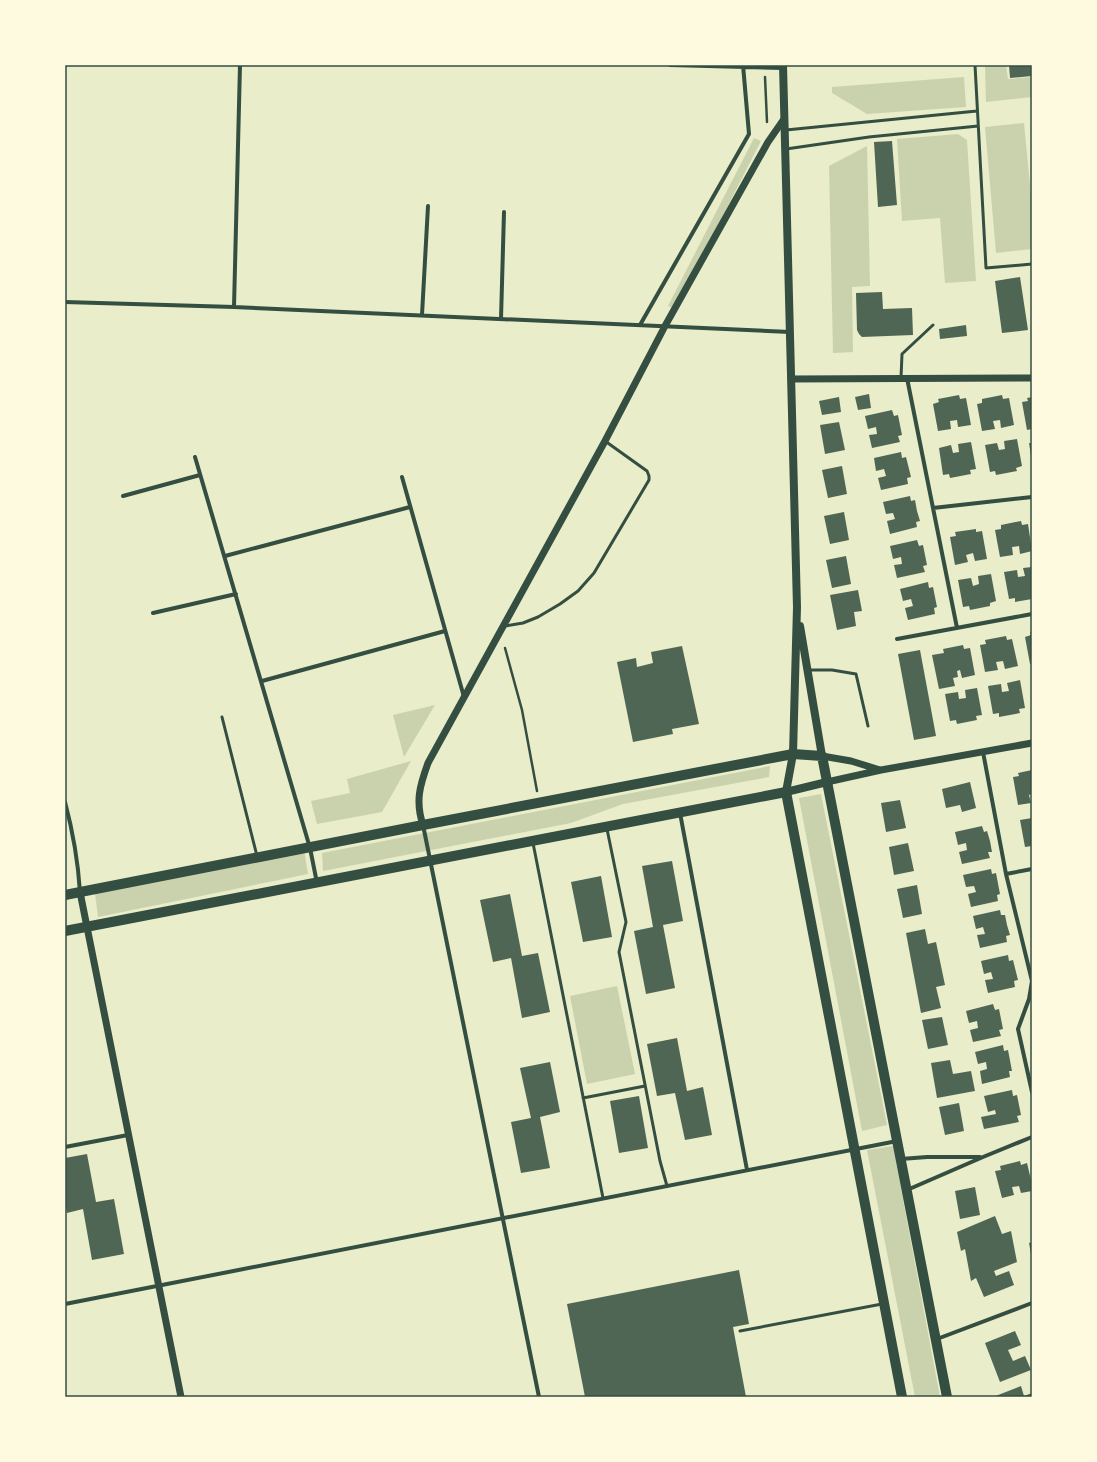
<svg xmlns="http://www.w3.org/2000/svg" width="1097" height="1462" font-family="'Times New Roman',serif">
<rect width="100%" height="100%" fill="#e9edc9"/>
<path fill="#cad2ad" d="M 985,65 L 1006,65 L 1008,79 L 1032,77 L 1032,97 L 986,102 Z
M 964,77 L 966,107 L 867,114 L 832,93 L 832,87 Z
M 1024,123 L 1032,206 L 1032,249 L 996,253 L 985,127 Z
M 958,134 L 967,140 L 976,281 L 945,283 L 940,218 L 902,221 L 897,139 Z
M 754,138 L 761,141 L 675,309 L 668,306 Z
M 867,146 L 870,286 L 852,287 L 853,352 L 833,353 L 829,166 Z
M 435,705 L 404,757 L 393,715 Z
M 411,761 L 382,812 L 317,824 L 311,801 L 350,793 L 347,779 Z
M 770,766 L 769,777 L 623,804 L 571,823 L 323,871 L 322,853 Z
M 821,794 L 887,1125 L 862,1131 L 799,798 Z
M 304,850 L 308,874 L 98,917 L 95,893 Z
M 617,986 L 635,1074 L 587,1084 L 570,996 Z
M 893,1146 L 940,1397 L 915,1397 L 867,1150 Z"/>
<path fill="#4f6655" d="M 1009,65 L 1032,65 L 1032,76 L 1010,78 Z
M 892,141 L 897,205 L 878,207 L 874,142 Z
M 1020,277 L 1028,330 L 1002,333 L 995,281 Z
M 882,292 L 883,309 L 912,308 L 913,335 L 862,337 L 859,334 L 857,330 L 856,293 Z
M 966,325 L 967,336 L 940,339 L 939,329 Z
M 869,394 L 871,408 L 858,410 L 855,397 Z
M 959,395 L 960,399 L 966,398 L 971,425 L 958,427 L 957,420 L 950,421 L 951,429 L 938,431 L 933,404 L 939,402 L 938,399 Z
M 1002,395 L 1003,399 L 1009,398 L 1014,425 L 1001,428 L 1000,420 L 993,421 L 995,429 L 982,431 L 977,404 L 982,403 L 982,399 Z
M 839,397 L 841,412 L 822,415 L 819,401 Z
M 1032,397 L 1032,429 L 1027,430 L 1022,402 L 1028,401 L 1027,398 Z
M 892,410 L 894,416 L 898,415 L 902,435 L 898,436 L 900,442 L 872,448 L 869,435 L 877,434 L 876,427 L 868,429 L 865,416 Z
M 839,422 L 845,450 L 825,454 L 820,425 Z
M 1017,439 L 1022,466 L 1016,468 L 1017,471 L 996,475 L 995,471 L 990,472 L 985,445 L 997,443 L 999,450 L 1005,449 L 1004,441 Z
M 971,442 L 976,469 L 970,470 L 971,474 L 950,478 L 949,474 L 943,475 L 939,448 L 951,445 L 953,453 L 959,452 L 958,444 Z
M 1029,443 L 1032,443 L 1032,456 L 1031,456 Z
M 901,452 L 902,458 L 906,457 L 911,477 L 907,478 L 908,484 L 881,490 L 878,478 L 886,476 L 884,469 L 876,471 L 874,458 Z
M 842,466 L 847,494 L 828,498 L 822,470 Z
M 910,496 L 911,501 L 915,500 L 917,511 L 920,521 L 916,522 L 917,527 L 890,534 L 887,521 L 895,519 L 893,513 L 886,514 L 883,502 Z
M 844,512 L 849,540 L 830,544 L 824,516 Z
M 1021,521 L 1022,525 L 1028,524 L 1032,551 L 1020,554 L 1019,546 L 1012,547 L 1013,555 L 1000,557 L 995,530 L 1001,529 L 1001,525 Z
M 976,529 L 976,532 L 982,531 L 987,559 L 975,561 L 973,553 L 966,555 L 968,562 L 955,565 L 950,537 L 956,536 L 955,532 Z
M 917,540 L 919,546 L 923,545 L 927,565 L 923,566 L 925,572 L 897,578 L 894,565 L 902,564 L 901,557 L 893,559 L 890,546 Z
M 846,556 L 851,584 L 832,588 L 826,560 Z
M 1032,567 L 1032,599 L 1015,602 L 1015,598 L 1009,599 L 1004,572 L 1017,570 L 1018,577 L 1025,576 L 1023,568 Z
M 991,574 L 996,601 L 990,603 L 990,606 L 970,610 L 969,606 L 963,607 L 958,580 L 971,578 L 973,586 L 979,584 L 978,576 Z
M 928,582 L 929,588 L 933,587 L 937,607 L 934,608 L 935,614 L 908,620 L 905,608 L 913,606 L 911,599 L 903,601 L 900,589 Z
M 858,590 L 862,611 L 854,612 L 856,626 L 837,630 L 830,595 Z
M 1032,631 L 1032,664 L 1030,664 L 1025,637 L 1031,635 L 1030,632 Z
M 1006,636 L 1007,640 L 1012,639 L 1018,666 L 1005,669 L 1003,661 L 996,662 L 998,670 L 985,672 L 980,645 L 986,644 L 985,640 Z
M 963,645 L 964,649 L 970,648 L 975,675 L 962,678 L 960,670 L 957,671 L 958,677 L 953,678 L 955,686 L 939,689 L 932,655 L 944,653 L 943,649 Z
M 682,646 L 699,724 L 672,729 L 673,734 L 633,742 L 617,662 L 636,658 L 637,667 L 653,663 L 651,652 Z
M 920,650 L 936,736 L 914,740 L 898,654 Z
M 1020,680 L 1025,708 L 1019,709 L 1020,713 L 999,717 L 999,713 L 993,714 L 988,686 L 1001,684 L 1002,692 L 1009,691 L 1007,683 Z
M 977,688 L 982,715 L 976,716 L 977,720 L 957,724 L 956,720 L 950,721 L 945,694 L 958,692 L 959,699 L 966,698 L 965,690 Z
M 1032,770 L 1032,794 L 1029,795 L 1031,803 L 1018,805 L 1013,777 L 1019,776 L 1018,773 Z
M 970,782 L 976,808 L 962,812 L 960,805 L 946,808 L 942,789 Z
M 900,800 L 906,828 L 886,832 L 881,803 Z
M 1032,818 L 1032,846 L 1025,847 L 1020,820 Z
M 982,826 L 984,832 L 987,831 L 990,841 L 992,852 L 988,852 L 990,858 L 962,864 L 959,852 L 967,850 L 966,843 L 958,845 L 955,832 Z
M 908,843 L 914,871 L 894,875 L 889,847 Z
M 672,861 L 683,921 L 663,925 L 675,988 L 646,994 L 634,931 L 653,927 L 642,866 Z
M 991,869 L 992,874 L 996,873 L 1000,894 L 997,895 L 998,901 L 971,907 L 968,894 L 976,892 L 974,886 L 966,887 L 963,875 Z
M 601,876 L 612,937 L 583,942 L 571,882 Z
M 917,885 L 922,914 L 903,918 L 897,889 Z
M 510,894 L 522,956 L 538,953 L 550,1012 L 522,1018 L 511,958 L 493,962 L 480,900 Z
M 1000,910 L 1001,915 L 1005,915 L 1007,925 L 1010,935 L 1006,936 L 1007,942 L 980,948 L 977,935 L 985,934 L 983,927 L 976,929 L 973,916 Z
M 925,929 L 928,944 L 936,942 L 945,985 L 936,987 L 941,1008 L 921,1013 L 906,933 Z
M 1008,955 L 1009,961 L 1013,960 L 1018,980 L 1014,981 L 1015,987 L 988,993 L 985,980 L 993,979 L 991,972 L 984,974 L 981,961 Z
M 993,1004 L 995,1010 L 999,1009 L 1003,1029 L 999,1030 L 1001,1036 L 973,1042 L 970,1030 L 978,1028 L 977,1021 L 969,1023 L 966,1011 Z
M 942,1017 L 948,1045 L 928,1049 L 922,1020 Z
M 677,1038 L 687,1091 L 703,1087 L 712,1135 L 685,1140 L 675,1093 L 657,1096 L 647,1044 Z
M 1003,1045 L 1004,1051 L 1008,1050 L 1012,1071 L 1009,1071 L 1010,1077 L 982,1084 L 980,1071 L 987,1069 L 986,1062 L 978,1064 L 975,1052 Z
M 950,1060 L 953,1074 L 971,1071 L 975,1091 L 937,1098 L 931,1063 Z
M 550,1062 L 560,1112 L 540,1117 L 550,1168 L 521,1173 L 511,1122 L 531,1118 L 520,1068 Z
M 1012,1090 L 1013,1096 L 1017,1095 L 1021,1115 L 1017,1116 L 1019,1122 L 984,1129 L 981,1117 L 996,1114 L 995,1110 L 988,1112 L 984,1096 Z
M 639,1096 L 648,1148 L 619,1153 L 610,1101 Z
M 959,1103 L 964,1131 L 945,1135 L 939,1107 Z
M 87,1154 L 96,1202 L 114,1199 L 124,1254 L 92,1260 L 83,1209 L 67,1213 L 65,1204 L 65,1158 Z
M 1020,1161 L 1021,1165 L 1027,1163 L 1032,1184 L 1032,1191 L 1021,1193 L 1019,1186 L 1012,1187 L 1014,1195 L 1002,1198 L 995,1171 L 1001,1170 L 1000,1166 Z
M 975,1187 L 980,1215 L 960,1219 L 955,1191 Z
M 995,1216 L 1002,1234 L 1011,1231 L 1017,1262 L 994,1271 L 996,1276 L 1009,1271 L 1014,1285 L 984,1297 L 976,1278 L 971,1281 L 965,1249 L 961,1251 L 957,1232 Z
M 1032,1242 L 1032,1254 L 1031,1254 L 1029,1243 Z
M 739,1270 L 749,1324 L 733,1327 L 746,1397 L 585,1397 L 567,1304 Z
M 1015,1331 L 1021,1345 L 1008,1350 L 1013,1361 L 1025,1356 L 1031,1370 L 1000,1382 L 985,1343 Z
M 1021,1386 L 1024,1396 L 1032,1393 L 1032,1397 L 993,1397 Z"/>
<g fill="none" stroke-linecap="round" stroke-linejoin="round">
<path stroke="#344e41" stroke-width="2.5" d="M 765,77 L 767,122
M 505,648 L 522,710 L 537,791"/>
<path stroke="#344e41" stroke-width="3" d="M 975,65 L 986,268 L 1032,264
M 786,130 L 977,111
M 786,149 L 869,137 L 978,126
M 901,378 L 902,354 L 933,325
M 505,626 L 523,623 L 538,617 L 560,604 L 578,591 L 594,573 L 649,480 L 649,476 L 647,471 L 605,441
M 808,670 L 832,670 L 856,674 L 868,726
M 222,717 L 257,856
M 607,829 L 626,922 L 619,952 L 660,1161 L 667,1186
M 533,843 L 603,1198
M 583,1098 L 645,1086
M 740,1331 L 882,1304"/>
<path stroke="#344e41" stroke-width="4" d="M 670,65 L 783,68
M 65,302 L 234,307 L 790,332
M 234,307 L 240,65
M 422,315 L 428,206
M 501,319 L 504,212
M 640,325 L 749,134 L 743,65
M 907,378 L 957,628
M 195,457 L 310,848 L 317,883
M 402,477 L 464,697
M 123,496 L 200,475
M 933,508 L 1032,497
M 225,556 L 410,507
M 153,613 L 236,594
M 897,639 L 1032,614
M 262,681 L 445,631
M 983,752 L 1006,874 L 1032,981 L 1029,999 L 1018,1029 L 1032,1092
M 65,802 C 73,832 78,861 80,892
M 680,813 L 747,1170
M 423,825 L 539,1397
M 1006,874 L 1032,869
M 65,1147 L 128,1135
M 901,1159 L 927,1157 L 980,1157
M 907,1190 L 983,1157 L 1032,1137
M 65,1304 L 897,1141
M 937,1339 L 1032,1303"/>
<path stroke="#344e41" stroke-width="7" d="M 791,379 L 1032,378
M 822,756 L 851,761 L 880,770
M 827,782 L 881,770 L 1032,743
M 423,825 C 415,801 420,785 428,763 L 605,441 L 665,326 L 768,142 L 784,119
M 80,892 L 181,1397"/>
<path stroke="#344e41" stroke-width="8" d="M 783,65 L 797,607 L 793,754 L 786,792 L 827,782
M 800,626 L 822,756"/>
<path stroke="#344e41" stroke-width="10" d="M 65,895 L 423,825 L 793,754 L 822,756 L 947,1397
M 65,931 L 786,792 L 902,1397"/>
</g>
<rect width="1097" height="1462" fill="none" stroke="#fefae0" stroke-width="132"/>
<rect x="66" y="66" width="965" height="1330" fill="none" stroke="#344e41" stroke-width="1.5"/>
</svg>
